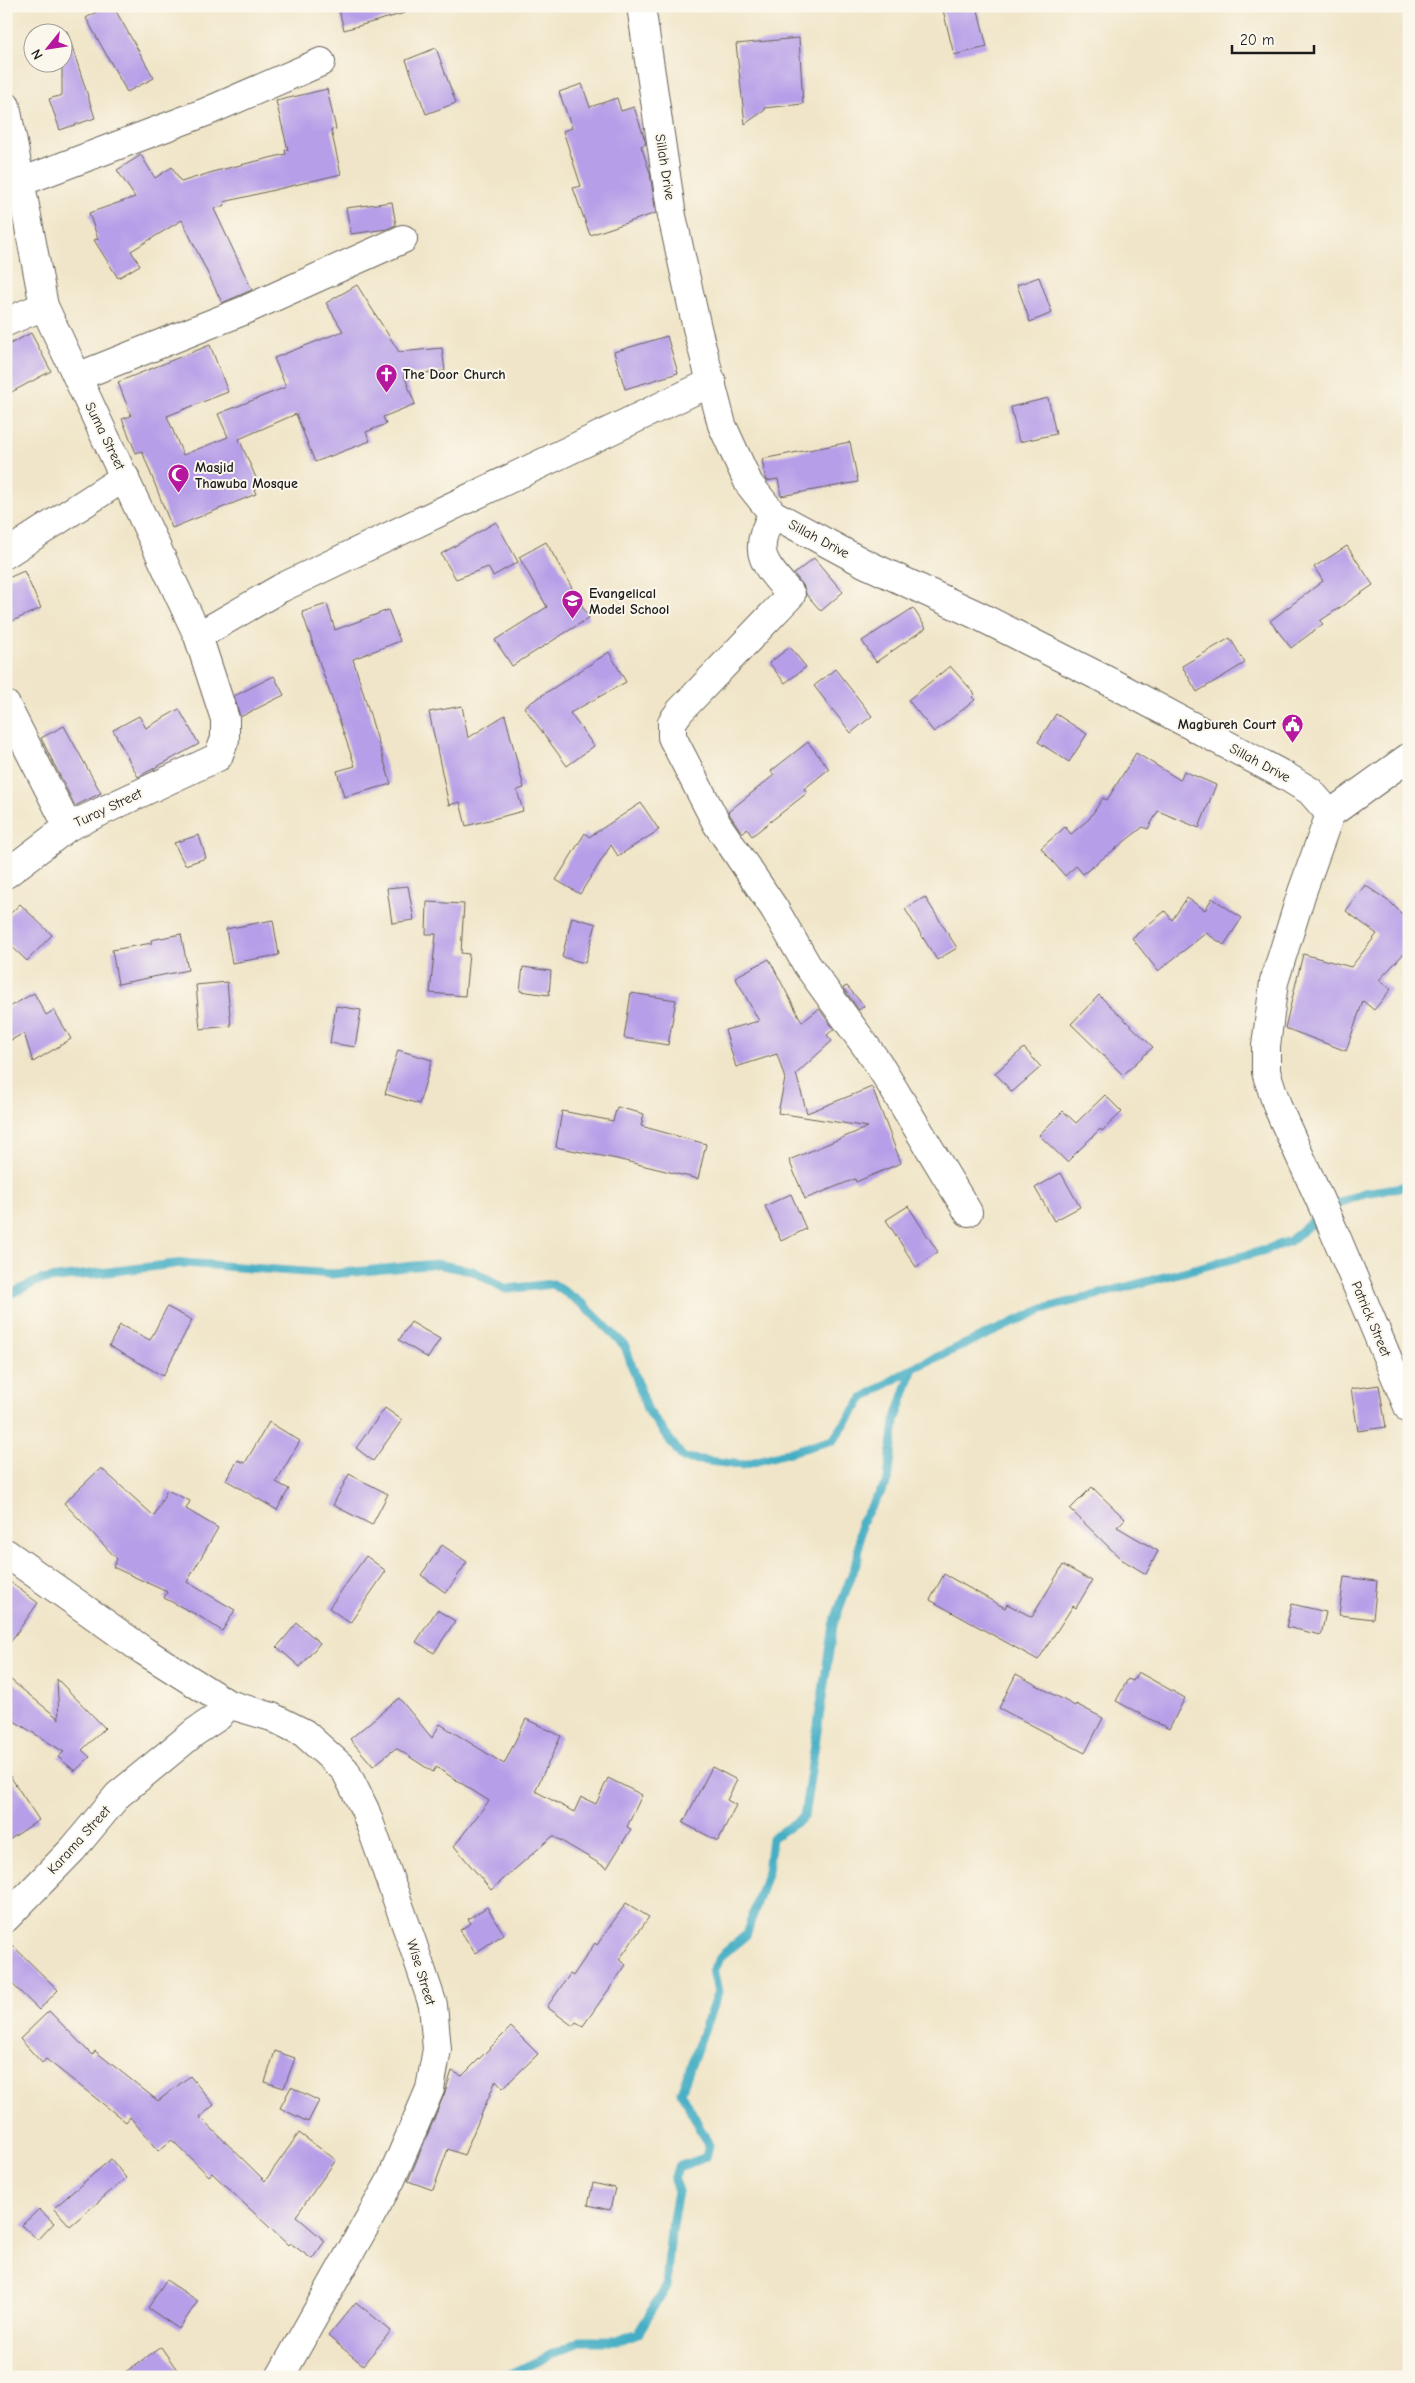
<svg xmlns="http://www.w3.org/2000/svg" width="1415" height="2383" font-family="'Comic Neue',sans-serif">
<rect width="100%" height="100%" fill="#fbf7ec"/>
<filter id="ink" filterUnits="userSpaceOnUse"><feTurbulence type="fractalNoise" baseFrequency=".02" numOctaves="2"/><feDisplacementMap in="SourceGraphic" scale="10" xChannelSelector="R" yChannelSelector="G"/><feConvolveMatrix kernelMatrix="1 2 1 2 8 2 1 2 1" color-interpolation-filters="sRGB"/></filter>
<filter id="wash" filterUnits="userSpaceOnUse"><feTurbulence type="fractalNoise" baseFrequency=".0096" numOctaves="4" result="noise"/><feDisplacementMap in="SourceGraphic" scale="20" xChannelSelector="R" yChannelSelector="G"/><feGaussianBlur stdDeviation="1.12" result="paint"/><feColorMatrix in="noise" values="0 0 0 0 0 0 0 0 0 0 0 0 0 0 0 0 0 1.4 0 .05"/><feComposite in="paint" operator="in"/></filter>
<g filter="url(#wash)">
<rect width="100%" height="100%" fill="#f0e5c8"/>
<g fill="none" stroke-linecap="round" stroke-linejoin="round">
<path stroke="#45aec4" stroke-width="9" d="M 6,1296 L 40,1280 L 183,1263 L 333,1274 L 436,1264 L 473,1271 L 506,1289 L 553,1284 L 584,1305 L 625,1346 L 647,1409 L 683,1458 L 743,1465 L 833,1440 L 863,1398 L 913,1368 L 1043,1309 L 1262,1251 L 1290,1241 L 1330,1207 L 1364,1193 L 1409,1186
M 504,2377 L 580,2341 L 617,2341 L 638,2333 L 666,2288 L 671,2231 L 678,2191 L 674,2180 L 678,2167 L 706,2157 L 709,2145 L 681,2092 L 718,1992 L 713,1970 L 721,1956 L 746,1935 L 768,1871 L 772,1838 L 804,1817 L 833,1625 L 858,1558 L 861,1522 L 888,1481 L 895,1421 L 913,1368"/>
</g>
<g id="blocks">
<path fill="#b69ee8" d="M 107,6 L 113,6 L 154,78 L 127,92 L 86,18 Z
M 338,6 L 404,6 L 405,13 L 344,30 Z
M 942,6 L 977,6 L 987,47 L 954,55 Z
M 67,31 L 95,118 L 60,130 L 49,99 L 62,95 L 62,32 Z
M 799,38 L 803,104 L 764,108 L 765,110 L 745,124 L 736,44 Z
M 436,48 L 456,103 L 426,114 L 406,60 Z
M 582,84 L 590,107 L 617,98 L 621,111 L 634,107 L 645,140 L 646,144 L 641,146 L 650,173 L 656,213 L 590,235 L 573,188 L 581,186 L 563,131 L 572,128 L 559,92 Z
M 327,89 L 336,129 L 331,130 L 341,174 L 224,202 L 225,205 L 214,209 L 252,290 L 222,303 L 182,220 L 131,251 L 140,265 L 118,278 L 94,240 L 98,239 L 89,213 L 135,197 L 117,170 L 141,155 L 155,178 L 172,167 L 181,182 L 216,171 L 286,154 L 285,150 L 288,150 L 276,101 Z
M 392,202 L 396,225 L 387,229 L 351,234 L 346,208 Z
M 1039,277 L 1052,313 L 1030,322 L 1017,285 Z
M 357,285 L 399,352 L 442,348 L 445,371 L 404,375 L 415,404 L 383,417 L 386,424 L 366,432 L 370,441 L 315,462 L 296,414 L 239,439 L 260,487 L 254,489 L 256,494 L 172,528 L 142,451 L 136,453 L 122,419 L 131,416 L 118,382 L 210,345 L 228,392 L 167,416 L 183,455 L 228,437 L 218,414 L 286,387 L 274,358 L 343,331 L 326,303 Z
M 31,333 L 51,371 L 6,395 L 6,346 Z
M 667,336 L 678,373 L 625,389 L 614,352 Z
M 1048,398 L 1056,434 L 1019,442 L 1011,407 Z
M 850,442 L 858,482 L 781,496 L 778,479 L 766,481 L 762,459 Z
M 496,522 L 518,562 L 493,576 L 488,567 L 456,579 L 441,554 Z
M 546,542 L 589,618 L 512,666 L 495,640 L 547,607 L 519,557 Z
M 1347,546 L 1373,585 L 1320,621 L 1323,624 L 1291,648 L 1270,621 L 1323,581 L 1314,567 Z
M 814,558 L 843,592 L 821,611 L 806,594 L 803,585 L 794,574 Z
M 24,571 L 41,608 L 6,624 L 6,579 Z
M 327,604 L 335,630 L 388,610 L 400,641 L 353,659 L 391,784 L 344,797 L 337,771 L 355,766 L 302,612 Z
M 913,608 L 926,628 L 876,662 L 862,641 Z
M 1230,638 L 1245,663 L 1197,692 L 1182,666 Z
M 790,647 L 806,667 L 785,683 L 769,663 Z
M 609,652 L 626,682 L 570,713 L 594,746 L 567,766 L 524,707 Z
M 950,666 L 975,694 L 972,697 L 975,700 L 934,732 L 908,700 Z
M 835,669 L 872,716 L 851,733 L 814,686 Z
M 274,676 L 284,695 L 240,717 L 234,696 Z
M 462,706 L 468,738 L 505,715 L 524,788 L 517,790 L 523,811 L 466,826 L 460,802 L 449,805 L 429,712 Z
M 179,709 L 199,744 L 138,777 L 113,730 L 139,716 L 146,728 Z
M 1056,714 L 1087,734 L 1069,762 L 1038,742 Z
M 64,726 L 101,793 L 75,806 L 41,738 Z
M 808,742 L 829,769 L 804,789 L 807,793 L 752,836 L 747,829 L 742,833 L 728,812 L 774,775 L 771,771 Z
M 1136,753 L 1180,780 L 1184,771 L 1216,785 L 1199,828 L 1158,811 L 1148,829 L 1143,827 L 1083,874 L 1076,866 L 1065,876 L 1041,848 L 1065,827 L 1071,834 L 1089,819 L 1103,798 L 1107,800 Z
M 641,803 L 659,830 L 618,856 L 611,845 L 580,894 L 556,880 L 585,833 L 589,837 Z
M 199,835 L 206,858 L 185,865 L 174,843 Z
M 1365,885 L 1391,903 L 1409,921 L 1409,948 L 1379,980 L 1391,989 L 1374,1010 L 1363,1001 L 1346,1051 L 1285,1028 L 1303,954 L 1351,967 L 1377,934 L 1346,911 Z
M 408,886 L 414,920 L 392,923 L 387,888 Z
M 925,897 L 957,948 L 937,960 L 905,909 Z
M 1187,898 L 1205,910 L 1212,898 L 1242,918 L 1224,945 L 1206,933 L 1158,971 L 1132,938 L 1165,911 L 1172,920 Z
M 427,902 L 464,904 L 461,953 L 469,954 L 465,996 L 430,993 L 436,934 L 426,934 Z
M 20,904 L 52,935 L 27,961 L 6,941 L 6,918 Z
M 572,917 L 596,924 L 585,963 L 562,957 Z
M 273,920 L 279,955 L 232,963 L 226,929 Z
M 181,934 L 188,970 L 118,984 L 112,950 L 152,943 L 151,940 Z
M 769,959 L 802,1022 L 819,1009 L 834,1029 L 827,1035 L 832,1041 L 796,1074 L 807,1113 L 872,1087 L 901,1163 L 856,1182 L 855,1179 L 805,1199 L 789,1160 L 868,1127 L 778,1113 L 785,1079 L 777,1054 L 736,1067 L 725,1030 L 759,1021 L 735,977 Z
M 523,967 L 551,971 L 549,995 L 520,991 Z
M 227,982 L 231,1026 L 200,1029 L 196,985 Z
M 847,986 L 864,1006 L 859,1010 L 843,988 Z
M 34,993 L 46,1015 L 54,1010 L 71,1039 L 33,1062 L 24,1033 L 6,1043 L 6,1009 Z
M 631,993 L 676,1000 L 668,1045 L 624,1038 Z
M 1099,995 L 1153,1047 L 1123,1075 L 1071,1024 Z
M 336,1006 L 361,1010 L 355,1047 L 330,1043 Z
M 1024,1048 L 1041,1067 L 1012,1092 L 995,1073 Z
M 398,1050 L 432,1060 L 419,1104 L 385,1094 Z
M 1105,1095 L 1122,1112 L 1102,1131 L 1100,1129 L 1067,1162 L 1039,1135 L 1063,1111 L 1076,1123 Z
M 617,1107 L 644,1114 L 641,1126 L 706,1144 L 698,1179 L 617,1159 L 556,1147 L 562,1111 L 613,1121 Z
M 1061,1173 L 1080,1207 L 1054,1221 L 1035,1188 Z
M 791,1194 L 806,1229 L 781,1241 L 765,1206 Z
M 908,1206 L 938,1252 L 916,1267 L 886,1220 Z
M 167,1307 L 192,1320 L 163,1376 L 109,1346 L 120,1325 L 150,1340 Z
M 411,1322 L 440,1339 L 428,1358 L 399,1340 Z
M 1379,1385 L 1386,1427 L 1358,1431 L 1351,1389 Z
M 385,1408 L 402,1420 L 373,1461 L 356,1448 Z
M 269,1422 L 300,1441 L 276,1482 L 289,1489 L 277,1510 L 226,1480 L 238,1460 L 245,1463 Z
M 101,1468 L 154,1516 L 167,1490 L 190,1501 L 186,1509 L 218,1528 L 187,1582 L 235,1610 L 222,1631 L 199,1616 L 164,1598 L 167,1592 L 113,1567 L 117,1559 L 64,1503 Z
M 349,1474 L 388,1494 L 372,1525 L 333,1505 Z
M 1092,1487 L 1125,1519 L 1117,1527 L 1158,1551 L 1146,1574 L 1121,1559 L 1070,1509 Z
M 442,1545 L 467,1562 L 446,1593 L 421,1575 Z
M 366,1556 L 386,1571 L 350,1623 L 329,1608 Z
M 1063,1565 L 1092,1581 L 1076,1608 L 1073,1606 L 1038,1660 L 930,1600 L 944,1574 L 1005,1608 L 1007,1604 L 1032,1617 Z
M 1344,1577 L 1377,1581 L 1373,1619 L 1339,1615 Z
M 6,1579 L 38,1603 L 6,1648 Z
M 1292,1604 L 1326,1612 L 1321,1635 L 1286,1627 Z
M 437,1610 L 455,1621 L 434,1653 L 416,1642 Z
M 297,1623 L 320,1643 L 300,1667 L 277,1647 Z
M 1138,1672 L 1185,1698 L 1169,1729 L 1116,1701 L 1128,1679 L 1133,1681 Z
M 1016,1674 L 1075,1706 L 1076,1704 L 1103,1718 L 1085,1753 L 999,1708 Z
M 6,1676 L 59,1719 L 57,1679 L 105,1728 L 82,1750 L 90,1757 L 75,1771 L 58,1757 L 64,1752 L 6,1716 Z
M 399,1698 L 432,1738 L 440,1724 L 504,1764 L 526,1719 L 561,1736 L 535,1791 L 574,1812 L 581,1797 L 596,1804 L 608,1778 L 642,1795 L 627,1827 L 631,1829 L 607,1868 L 553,1836 L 491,1890 L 454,1846 L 489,1801 L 436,1767 L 433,1772 L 396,1748 L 373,1766 L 350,1739 Z
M 712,1767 L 737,1780 L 727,1800 L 736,1805 L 718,1841 L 683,1823 Z
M 6,1770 L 39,1820 L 6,1842 Z
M 626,1903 L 649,1917 L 619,1960 L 626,1965 L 583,2026 L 576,2022 L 573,2026 L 547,2007 L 570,1974 L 573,1976 L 595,1943 L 597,1945 Z
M 487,1907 L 504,1934 L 475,1953 L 460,1930 L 471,1923 L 468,1919 Z
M 6,1939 L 58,1990 L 39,2010 L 6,1978 Z
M 49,2011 L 92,2055 L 95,2051 L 158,2101 L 190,2076 L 214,2105 L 200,2117 L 265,2181 L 299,2133 L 336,2160 L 296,2216 L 325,2241 L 312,2259 L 290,2243 L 288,2245 L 212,2173 L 209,2176 L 172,2140 L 158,2151 L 130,2117 L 126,2122 L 46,2059 L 42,2063 L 20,2039 Z
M 511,2027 L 538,2054 L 503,2088 L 496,2080 L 464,2155 L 448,2149 L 433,2190 L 408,2181 L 444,2095 L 452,2071 L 462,2076 Z
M 275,2051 L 295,2058 L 284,2088 L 265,2082 Z
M 291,2087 L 319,2101 L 308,2122 L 280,2108 Z
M 111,2159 L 126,2178 L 70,2226 L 54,2208 Z
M 593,2183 L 615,2188 L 610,2210 L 588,2205 Z
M 39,2209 L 54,2223 L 38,2240 L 22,2225 Z
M 166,2280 L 198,2301 L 179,2329 L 148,2308 Z
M 356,2302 L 391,2331 L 363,2365 L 328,2336 Z
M 161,2347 L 182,2377 L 118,2377 Z"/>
</g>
</g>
<g filter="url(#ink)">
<use href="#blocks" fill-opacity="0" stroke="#666258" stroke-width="1"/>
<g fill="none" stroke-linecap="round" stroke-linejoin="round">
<defs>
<path id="street" d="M 641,6 L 672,216 L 697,328 L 722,425 L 749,484 L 773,514 L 864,563 L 977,615 L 1112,683 L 1287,777 L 1310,791 L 1330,814
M 6,106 L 44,306 L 198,636 L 225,719 L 225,739 L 218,757 L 68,827 L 6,874
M 21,182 L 206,112 L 321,62
M 6,322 L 44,306
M 77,377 L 243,311 L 403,239
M 773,514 C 750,553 765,564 791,595 L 680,711 L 672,722 L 672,737 L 717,824 L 774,908 L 807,965 L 878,1063 L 968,1212
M 6,554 L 125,477
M 198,636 L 281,588 L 712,382
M 6,705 L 68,827
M 1330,814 L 1302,892 L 1274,982 L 1266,1046 L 1266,1072 L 1278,1108 L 1333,1229 L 1409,1409
M 1330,814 L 1409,757
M 6,1553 L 144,1651 L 228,1704 L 272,1717 L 304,1733 L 345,1770 L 365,1810 L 412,1942 L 433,2005 L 437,2049 L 430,2089 L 391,2180 L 280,2377
M 6,1918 L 73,1849 L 118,1795 L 195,1732 L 219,1716 L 228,1704"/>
</defs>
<use href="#street" stroke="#666258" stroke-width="30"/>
<use href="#street" stroke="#fff" stroke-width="28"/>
</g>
</g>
<defs>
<symbol id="church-pin" viewBox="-11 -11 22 30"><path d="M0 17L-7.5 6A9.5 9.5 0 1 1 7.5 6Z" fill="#b5179e" stroke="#fbf7ec"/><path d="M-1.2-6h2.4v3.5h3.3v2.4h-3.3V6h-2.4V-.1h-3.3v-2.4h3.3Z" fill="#fff"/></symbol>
<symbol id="mosque-pin" viewBox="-11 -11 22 30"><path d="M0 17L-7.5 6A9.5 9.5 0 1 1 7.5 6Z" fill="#b5179e" stroke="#fbf7ec"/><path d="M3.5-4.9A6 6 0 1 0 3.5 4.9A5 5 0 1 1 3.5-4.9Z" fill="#fff"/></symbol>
<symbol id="school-pin" viewBox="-11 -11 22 30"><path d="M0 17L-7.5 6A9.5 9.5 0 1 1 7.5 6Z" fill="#b5179e" stroke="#fbf7ec"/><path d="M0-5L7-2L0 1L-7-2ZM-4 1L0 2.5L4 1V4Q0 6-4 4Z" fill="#fff"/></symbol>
<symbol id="civic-pin" viewBox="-11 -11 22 30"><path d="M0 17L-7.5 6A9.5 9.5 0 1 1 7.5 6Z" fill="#b5179e" stroke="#fbf7ec"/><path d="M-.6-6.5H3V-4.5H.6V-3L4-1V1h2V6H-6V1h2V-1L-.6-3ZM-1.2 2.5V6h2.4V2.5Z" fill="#fff"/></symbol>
</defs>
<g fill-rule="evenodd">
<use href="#church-pin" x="374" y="362" width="25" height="34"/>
<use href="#mosque-pin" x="166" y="462" width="25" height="34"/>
<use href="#school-pin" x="560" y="588" width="25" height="34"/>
<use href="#civic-pin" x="1280" y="712" width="25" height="34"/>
</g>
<g text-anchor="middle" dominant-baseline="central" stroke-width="4" stroke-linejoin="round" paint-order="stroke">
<g font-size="14" fill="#1c1c1c" stroke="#fbf7ec">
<text transform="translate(665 167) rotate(81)">Sillah Drive</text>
<text transform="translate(105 436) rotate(64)">Suma Street</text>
<text transform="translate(819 539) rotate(28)">Sillah Drive</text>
<text transform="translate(1260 763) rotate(28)">Sillah Drive</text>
<text transform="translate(108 808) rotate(-25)">Turay Street</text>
<text transform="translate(1371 1319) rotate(67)">Patrick Street</text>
<text transform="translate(79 1840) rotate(-48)">Karama Street</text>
<text transform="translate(421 1972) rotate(73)">Wise Street</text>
</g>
<g font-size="14" font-weight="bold" fill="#1c1c1c" stroke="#fbf7ec" text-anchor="start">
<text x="403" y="374">The Door Church</text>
<text x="195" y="467">Masjid<tspan x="195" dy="16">Thawuba Mosque</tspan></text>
<text x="589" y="593">Evangelical<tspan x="589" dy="16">Model School</tspan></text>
<text x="1276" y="724" text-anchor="end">Magbureh Court</text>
</g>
</g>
<rect width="1415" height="2383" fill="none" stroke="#fbf7ec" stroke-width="25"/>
<g transform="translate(48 48) rotate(240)"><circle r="24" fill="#fbf7ec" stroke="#a29f99"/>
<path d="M0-4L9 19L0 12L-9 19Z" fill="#b5179e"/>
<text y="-8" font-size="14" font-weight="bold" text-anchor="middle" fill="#1c1c1c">N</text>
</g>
<path d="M1232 45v8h82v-8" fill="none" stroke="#1c1c1c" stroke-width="2.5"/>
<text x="1240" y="45" font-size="15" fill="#1c1c1c" stroke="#fbf7ec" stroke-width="4" paint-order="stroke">20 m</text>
</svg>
